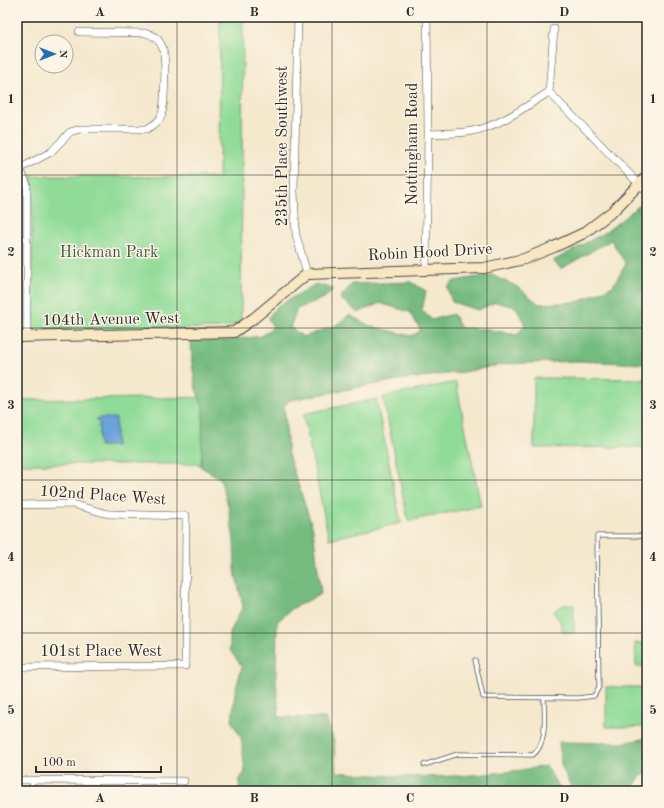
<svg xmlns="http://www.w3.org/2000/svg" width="664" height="808" font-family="'Old Standard TT',serif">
<rect width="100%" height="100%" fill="#fcf5e5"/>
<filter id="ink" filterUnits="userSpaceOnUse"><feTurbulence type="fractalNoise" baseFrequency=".025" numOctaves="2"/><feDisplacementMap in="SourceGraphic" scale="8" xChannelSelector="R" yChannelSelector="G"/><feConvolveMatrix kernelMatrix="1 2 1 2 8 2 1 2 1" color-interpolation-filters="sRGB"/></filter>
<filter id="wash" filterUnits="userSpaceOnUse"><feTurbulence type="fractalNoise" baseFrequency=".012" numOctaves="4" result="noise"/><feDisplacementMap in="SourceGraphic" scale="16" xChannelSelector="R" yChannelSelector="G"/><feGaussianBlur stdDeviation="0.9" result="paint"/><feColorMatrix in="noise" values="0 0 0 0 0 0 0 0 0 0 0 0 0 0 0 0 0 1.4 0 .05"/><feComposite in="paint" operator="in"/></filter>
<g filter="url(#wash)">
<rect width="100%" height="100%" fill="#f4e8cd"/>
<path fill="#90db98" stroke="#5e8362" d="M 220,17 L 243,17 L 241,322 L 231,326 L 219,328 L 32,330 L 32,176 L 219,177 Z
M 17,202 L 19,202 L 19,318 L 17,326 Z
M 534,378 L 647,379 L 647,447 L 534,448 Z
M 456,382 L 481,506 L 408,521 L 383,397 Z
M 222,397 L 222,464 L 17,464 L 17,400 Z
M 376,399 L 401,523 L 329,539 L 303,414 Z
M 563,605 L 574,605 L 574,633 L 563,632 L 560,621 L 553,612 Z
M 635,643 L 647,643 L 647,666 L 636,666 Z
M 606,687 L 647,687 L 647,727 L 606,727 Z"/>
<path fill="#74bb80" stroke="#507356" d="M 640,205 L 647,211 L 647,364 L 578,361 L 506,364 L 463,372 L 399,380 L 290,400 L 284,405 L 288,454 L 313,529 L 321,594 L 293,608 L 277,622 L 276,681 L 279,717 L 326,718 L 334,742 L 336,772 C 409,779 473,779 546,766 L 561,791 L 239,791 L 240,779 L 245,772 L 241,737 L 232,722 L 235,692 L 242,667 L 230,650 L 230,633 L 243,606 L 235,572 L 234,540 L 228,505 L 220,478 L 201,467 L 203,408 L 196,389 L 192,363 L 191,341 L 229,340 L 262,336 L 273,327 L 268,318 L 276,307 L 316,284 L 334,289 L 324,298 L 297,309 L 290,327 L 303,337 L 335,326 L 349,315 L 370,326 L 411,336 L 421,331 L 410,312 L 380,303 L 358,313 L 340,298 L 352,284 L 411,282 L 426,291 L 422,310 L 432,320 L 453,314 L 461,328 L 487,329 L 517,335 L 525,325 L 516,307 L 496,302 L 478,310 L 452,302 L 447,287 L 454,281 L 491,275 L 516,286 L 539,304 L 578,302 L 613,286 L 626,264 L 611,240 L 561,269 L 553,261 L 606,232 Z
M 647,738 L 647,773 L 640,777 L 631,791 L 573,791 L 561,765 L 559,742 L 622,743 Z"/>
<path fill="#6da1d9" stroke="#4c6682" d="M 97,418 L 116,418 L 116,446 L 99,446 L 99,421 L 97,421 Z"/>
</g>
<g filter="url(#ink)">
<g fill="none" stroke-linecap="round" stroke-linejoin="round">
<defs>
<path id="lane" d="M 475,660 L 483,697 L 578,698 L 594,696 L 599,687 L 597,536 L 647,536
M 424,765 L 458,754 L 533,755 C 548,743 544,715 544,698
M 31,791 L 32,780
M 646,791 L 647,790"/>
<path id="street" d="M 298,17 L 294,191 L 296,235 L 307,274
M 549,92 L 647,192
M 428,134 C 442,133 458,134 472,131 C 500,126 525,107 549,92 L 554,29
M 17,161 L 27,185 L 27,337
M 21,168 L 51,152 L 70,132 L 80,129 L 147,129 C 153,125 158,123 161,116 C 165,110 166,56 163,49 C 160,40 154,35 146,33 L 79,32
M 426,271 L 428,134 L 427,17
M 17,505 L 72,504 L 108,514 L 186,516 L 185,666 L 17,667
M 17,780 L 184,781"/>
<path id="secondary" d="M 17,337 L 234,332 L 254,318 L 307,274 L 484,268 L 524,259 L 554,247 L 584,233 L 613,211 L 647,176"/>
</defs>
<use href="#lane" stroke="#494743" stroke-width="5"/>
<use href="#street" stroke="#494743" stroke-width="8"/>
<use href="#secondary" stroke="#494743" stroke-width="12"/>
<use href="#lane" stroke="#fff" stroke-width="3.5"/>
<use href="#street" stroke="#fff" stroke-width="7"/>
<use href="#secondary" stroke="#f9e7c3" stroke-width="10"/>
</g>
</g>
<path fill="none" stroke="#2b2b2b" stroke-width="1" stroke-opacity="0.55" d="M 177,17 L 177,791M 332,17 L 332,791M 487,17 L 487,791M 17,175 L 647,175M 17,328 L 647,328M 17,480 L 647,480M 17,633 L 647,633"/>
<g text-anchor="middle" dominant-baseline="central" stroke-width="3" stroke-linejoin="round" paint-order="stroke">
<g font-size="16" fill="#2b2b2b" stroke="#fcf5e5">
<text transform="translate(413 144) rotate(-90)">Nottingham Road</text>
<text transform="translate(283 146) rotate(-90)">235th Place Southwest</text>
<text transform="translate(430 253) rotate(-3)">Robin Hood Drive</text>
<text transform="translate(111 320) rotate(-1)">104th Avenue West</text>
<text transform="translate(103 496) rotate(4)">102nd Place West</text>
<text x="101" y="652">101st Place West</text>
</g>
<g font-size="16" fill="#445746" stroke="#fcf5e5">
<text x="109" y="253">Hickman Park</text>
</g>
</g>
<rect width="664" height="808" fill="none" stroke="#fcf5e5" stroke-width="44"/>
<g transform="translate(54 54) rotate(90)"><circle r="19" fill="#fcf5e5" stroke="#a8a49b"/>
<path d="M0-3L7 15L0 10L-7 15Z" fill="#1f6fb2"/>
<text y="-6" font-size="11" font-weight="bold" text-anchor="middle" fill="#2b2b2b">N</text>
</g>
<path d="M36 766v6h125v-6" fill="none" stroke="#2b2b2b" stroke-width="2"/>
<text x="42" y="766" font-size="12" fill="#2b2b2b" stroke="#fcf5e5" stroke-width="3" paint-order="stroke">100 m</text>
<rect x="22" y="22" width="620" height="764" fill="none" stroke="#2b2b2b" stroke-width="1.5"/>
<g font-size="13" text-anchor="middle" font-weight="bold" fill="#2b2b2b">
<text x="100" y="16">A</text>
<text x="254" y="16">B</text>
<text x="410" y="16">C</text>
<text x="564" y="16">D</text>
<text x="11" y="103">1</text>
<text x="653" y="103">1</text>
<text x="11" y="256">2</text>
<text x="653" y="256">2</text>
<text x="11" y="409">3</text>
<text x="653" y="409">3</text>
<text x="11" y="561">4</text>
<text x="653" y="561">4</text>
<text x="11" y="714">5</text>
<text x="653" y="714">5</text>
<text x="100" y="802">A</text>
<text x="254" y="802">B</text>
<text x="410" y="802">C</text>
<text x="564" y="802">D</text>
</g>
</svg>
